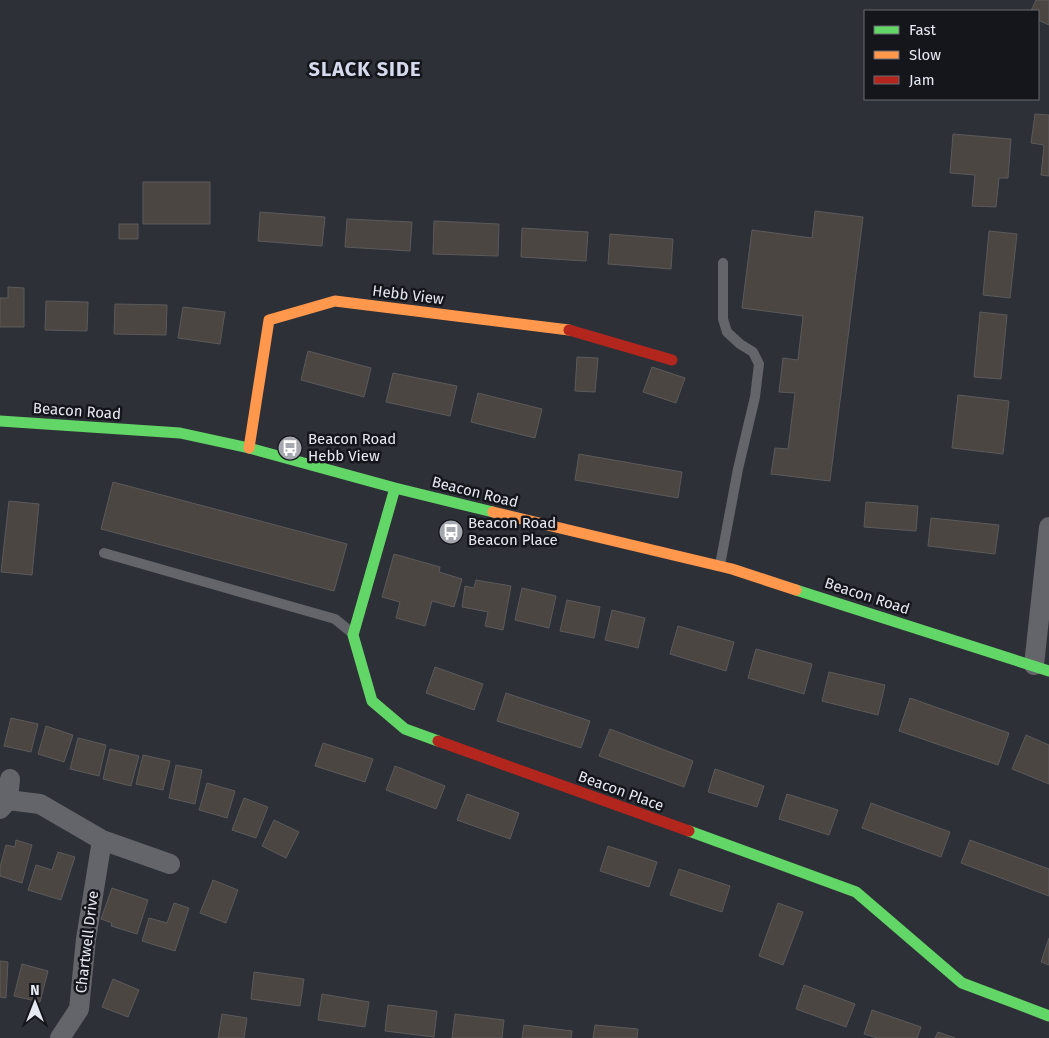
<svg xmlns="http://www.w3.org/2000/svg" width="1049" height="1038" font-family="'Fira Sans',sans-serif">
<rect width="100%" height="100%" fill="#2e3037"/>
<path fill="#4b4642" stroke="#5b5a5b" d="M 1036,0 L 1049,0 L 1049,25 L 1038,20 L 1038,11 L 1031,11 Z
M 1035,114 L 1049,115 L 1049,176 L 1041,175 L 1044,145 L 1031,143 Z
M 953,134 L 1011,139 L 1008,178 L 999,178 L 996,207 L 972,206 L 975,175 L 950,173 Z
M 143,182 L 210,182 L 210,224 L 143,224 Z
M 815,211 L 863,217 L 830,481 L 771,474 L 775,448 L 788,449 L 795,393 L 779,392 L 783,358 L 798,360 L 803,316 L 742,308 L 752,230 L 812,238 Z
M 260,212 L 325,217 L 322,246 L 258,241 Z
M 347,219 L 412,222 L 410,251 L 345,247 Z
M 434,221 L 499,224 L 498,256 L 433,254 Z
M 119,224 L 138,224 L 138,239 L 119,239 Z
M 522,228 L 588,232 L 586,261 L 521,257 Z
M 989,231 L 1017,234 L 1010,298 L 983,295 Z
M 610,234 L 673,239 L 671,269 L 608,264 Z
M 8,287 L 24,288 L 24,327 L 0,327 L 0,298 L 8,298 Z
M 46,301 L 88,302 L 87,331 L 45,330 Z
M 115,304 L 167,305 L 166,335 L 114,334 Z
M 183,307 L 225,312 L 220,344 L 178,338 Z
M 980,312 L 1007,315 L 1001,379 L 974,377 Z
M 308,351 L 371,368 L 364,397 L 301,380 Z
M 577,357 L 598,358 L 595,392 L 575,391 Z
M 652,367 L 685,378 L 676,403 L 643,392 Z
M 393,373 L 457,386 L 450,416 L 386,402 Z
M 478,393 L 542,409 L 535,438 L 471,422 Z
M 958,395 L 1009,401 L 1003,454 L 952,448 Z
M 579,454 L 682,472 L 678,498 L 575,480 Z
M 113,482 L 347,544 L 334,591 L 101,529 Z
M 9,501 L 39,504 L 32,575 L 1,572 Z
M 866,502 L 918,506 L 916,531 L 864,527 Z
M 931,518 L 999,525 L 995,554 L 928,546 Z
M 394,554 L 440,567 L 439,572 L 462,579 L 454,607 L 432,601 L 425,626 L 396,618 L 400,602 L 382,597 Z
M 476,580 L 511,586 L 503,630 L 485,626 L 488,612 L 462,607 L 465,586 L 474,588 Z
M 522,588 L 556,596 L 549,628 L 515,620 Z
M 567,600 L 600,607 L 594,638 L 560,631 Z
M 612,610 L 645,618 L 638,648 L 605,640 Z
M 678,626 L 734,642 L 726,671 L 670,654 Z
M 756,649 L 812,664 L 804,694 L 748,678 Z
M 435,667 L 483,684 L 474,710 L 426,693 Z
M 829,672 L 885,685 L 878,715 L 822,701 Z
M 506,693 L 590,721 L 581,748 L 497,721 Z
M 910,698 L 1009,733 L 998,765 L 899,731 Z
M 11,718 L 38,724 L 31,752 L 4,746 Z
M 46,726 L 73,735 L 64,762 L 38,754 Z
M 610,729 L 693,761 L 684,787 L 599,756 Z
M 1026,735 L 1049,745 L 1049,784 L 1012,769 Z
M 78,738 L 106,745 L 99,776 L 70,769 Z
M 323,743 L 373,759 L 365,782 L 315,766 Z
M 110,749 L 139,756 L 131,786 L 103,779 Z
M 143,755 L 170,761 L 163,790 L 136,784 Z
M 176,765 L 202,770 L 195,804 L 169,798 Z
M 395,766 L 445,786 L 436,809 L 386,790 Z
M 715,769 L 764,786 L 757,807 L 708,792 Z
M 207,783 L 235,791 L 227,818 L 199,810 Z
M 467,794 L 519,813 L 510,839 L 457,820 Z
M 787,794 L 838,810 L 829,835 L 779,819 Z
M 244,798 L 268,807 L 256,838 L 232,830 Z
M 871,803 L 950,832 L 941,857 L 862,828 Z
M 274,820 L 299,832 L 286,858 L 262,846 Z
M 16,840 L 32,845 L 22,883 L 0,876 L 0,867 L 6,845 L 15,847 Z
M 970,840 L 1049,869 L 1049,896 L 961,863 Z
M 608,846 L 657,862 L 649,887 L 600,871 Z
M 58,852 L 75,857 L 61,900 L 28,890 L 36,865 L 52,870 Z
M 679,869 L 730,886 L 722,912 L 670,895 Z
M 213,880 L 238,890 L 226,923 L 200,913 Z
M 112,888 L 148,900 L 137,934 L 111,926 L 112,923 L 101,919 Z
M 174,903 L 189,908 L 175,951 L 142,941 L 149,918 L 167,923 Z
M 778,903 L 803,912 L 783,965 L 759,956 Z
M 1049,938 L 1049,965 L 1041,962 Z
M 0,961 L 8,962 L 6,998 L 0,997 Z
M 22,964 L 48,971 L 40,1002 L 14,996 Z
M 254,972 L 304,979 L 300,1006 L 251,999 Z
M 113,979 L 139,990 L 128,1017 L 102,1007 Z
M 804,985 L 855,1004 L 846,1027 L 796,1009 Z
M 322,994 L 369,1002 L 365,1027 L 318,1020 Z
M 388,1005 L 437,1011 L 434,1037 L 385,1031 Z
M 872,1010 L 921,1027 L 917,1038 L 878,1038 L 864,1034 Z
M 222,1014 L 247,1018 L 244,1038 L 218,1038 Z
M 455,1014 L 504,1020 L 502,1038 L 452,1038 Z
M 524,1025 L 572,1031 L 571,1038 L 522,1038 Z
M 595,1025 L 638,1029 L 637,1038 L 593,1038 Z
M 938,1032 L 955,1038 L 935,1038 Z"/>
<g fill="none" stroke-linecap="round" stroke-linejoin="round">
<path stroke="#63656b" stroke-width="10" d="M 104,553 L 335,619 L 351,632
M 720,565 L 738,469 L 755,397 L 759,364 L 753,352 L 740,344 L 727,332 L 723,319 L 723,263"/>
<path stroke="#63656b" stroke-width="20" d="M 1034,665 L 1049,527
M 8,800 L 40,804 L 102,840 L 170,864
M 0,809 L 8,800 L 10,779
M 60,1038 L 79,1009 L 86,939 L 102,840"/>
<path stroke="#63d668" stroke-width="11" d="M 0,421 L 180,433 L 249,448 L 395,488 L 493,512
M 395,488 L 353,635 L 372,701 L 405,729 L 438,741
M 796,590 L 1049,671
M 689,831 L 856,892 L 962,983 L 1049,1016"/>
<path stroke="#ff974d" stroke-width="11" d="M 249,448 L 269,320 L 335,301 L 569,330
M 493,512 L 732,569 L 796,590"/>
<path stroke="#b3261e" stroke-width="11" d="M 569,330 L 672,360
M 438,741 L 689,831"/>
</g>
<defs>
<symbol id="bus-disc" viewBox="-11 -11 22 22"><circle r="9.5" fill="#a6a8b0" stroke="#14161c"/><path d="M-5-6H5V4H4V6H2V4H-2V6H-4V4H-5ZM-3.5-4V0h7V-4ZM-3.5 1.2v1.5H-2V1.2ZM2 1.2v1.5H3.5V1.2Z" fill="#fff"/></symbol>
</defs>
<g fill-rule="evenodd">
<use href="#bus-disc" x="276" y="434" width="28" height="28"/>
<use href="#bus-disc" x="437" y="518" width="28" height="28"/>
</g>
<g text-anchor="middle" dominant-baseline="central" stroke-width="5" stroke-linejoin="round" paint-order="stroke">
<g font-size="15" fill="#e6e9f1" stroke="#14161c">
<text transform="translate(408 295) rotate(7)">Hebb View</text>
<text transform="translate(77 411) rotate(4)">Beacon Road</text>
<text transform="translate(475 492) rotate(14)">Beacon Road</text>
<text transform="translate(867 596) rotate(18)">Beacon Road</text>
<text transform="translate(621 791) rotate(20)">Beacon Place</text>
<text transform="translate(87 942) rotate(-83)">Chartwell Drive</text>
</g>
<g font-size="15" fill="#e6e9f1" stroke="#14161c" text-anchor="start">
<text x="308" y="439">Beacon Road<tspan x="308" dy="17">Hebb View</tspan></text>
<text x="468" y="523">Beacon Road<tspan x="468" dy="17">Beacon Place</tspan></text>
</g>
<g font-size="20" font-weight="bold" letter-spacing="1" fill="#d5dbec" stroke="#14161c">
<text x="365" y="69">SLACK SIDE</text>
</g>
</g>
<rect x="864" y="10" width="175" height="90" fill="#14161c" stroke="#686a71"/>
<rect x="874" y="26" width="25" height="8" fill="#63d668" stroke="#686a71"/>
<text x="909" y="35" font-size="15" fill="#e6e9f1">Fast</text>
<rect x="874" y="51" width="25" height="8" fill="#ff974d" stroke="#686a71"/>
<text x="909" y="60" font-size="15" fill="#e6e9f1">Slow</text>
<rect x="874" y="76" width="25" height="8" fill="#b3261e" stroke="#686a71"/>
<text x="909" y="85" font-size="15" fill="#e6e9f1">Jam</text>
<g transform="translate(35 1003)" stroke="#14161c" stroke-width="4" paint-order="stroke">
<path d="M0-4L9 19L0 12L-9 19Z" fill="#e6e9f1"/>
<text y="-8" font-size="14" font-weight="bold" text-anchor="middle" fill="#e6e9f1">N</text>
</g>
</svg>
